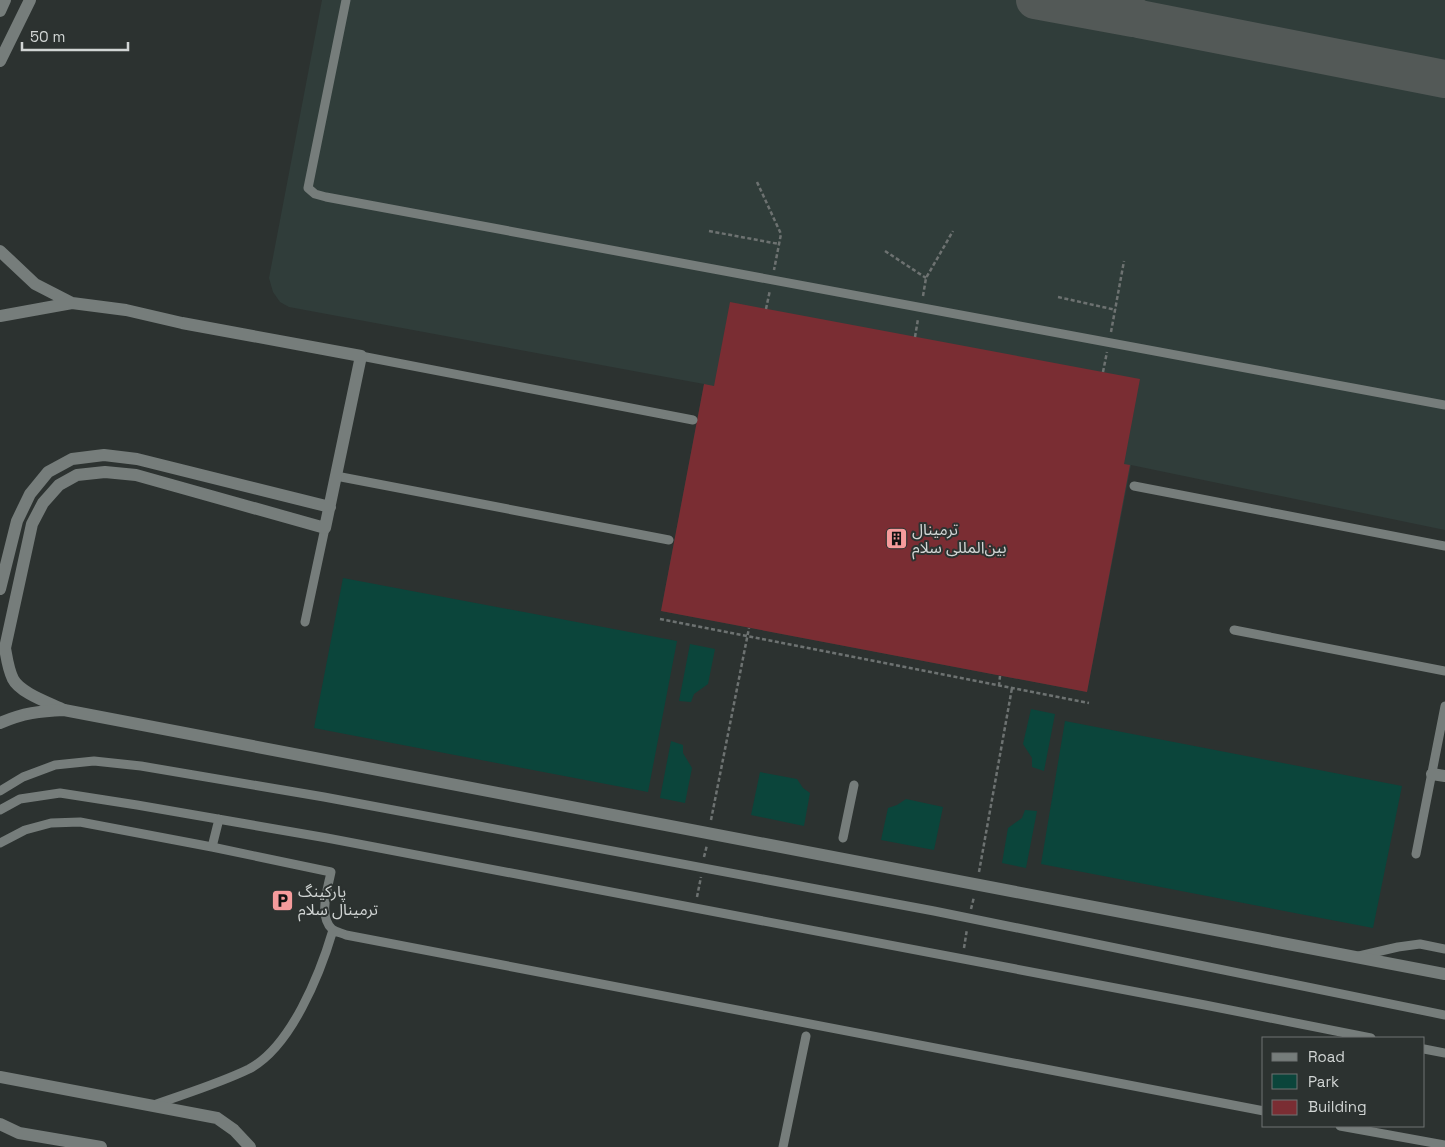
<svg xmlns="http://www.w3.org/2000/svg" width="1445" height="1147" font-family="'Space Grotesk','Noto Sans Arabic',sans-serif">
<rect width="100%" height="100%" fill="#2c3230"/>
<path fill="#303d3a" d="M 322,0 L 1445,0 L 1445,530 L 1131,465 L 1087,692 L 661,611 L 704,384 L 289,307 L 280,302 L 273,292 L 269,278 Z"/>
<path fill="#0b453b" d="M 343,578 L 677,641 L 648,792 L 314,728 Z
M 690,644 L 715,649 L 708,684 L 694,694 L 691,702 L 679,701 Z
M 1031,709 L 1055,714 L 1044,771 L 1032,767 L 1032,758 L 1023,744 Z
M 1065,721 L 1402,786 L 1373,928 L 1041,864 Z
M 671,741 L 683,745 L 683,753 L 692,768 L 685,803 L 660,798 Z
M 760,772 L 797,779 L 803,788 L 810,793 L 804,826 L 751,815 Z
M 906,799 L 943,807 L 934,850 L 881,840 L 888,808 L 897,805 Z
M 1025,810 L 1037,811 L 1026,868 L 1002,863 L 1008,828 L 1022,818 Z"/>
<g fill="none" stroke-linecap="round" stroke-linejoin="round">
<path stroke="#535957" stroke-width="38" d="M 1035,0 L 1133,18
M 1108,0 L 1139,19 L 1445,79"/>
</g>
<path fill="#7a2d33" d="M 730,302 L 1140,379 L 1124,464 L 1130,465 L 1087,692 L 661,611 L 704,384 L 714,386 Z"/>
<g fill="none" stroke-linecap="round" stroke-linejoin="round">
<path stroke="#6d7271" stroke-width="2.5" stroke-dasharray="4 2.5" stroke-linecap="butt" d="M 757,182 L 781,234 L 774,270
M 709,231 L 779,244
M 885,251 L 926,278
M 923,296 L 926,278 L 953,231
M 1058,297 L 1116,310
M 766,309 L 770,290
M 1111,332 L 1124,261
M 915,337 L 918,319
M 1103,372 L 1107,352
M 660,619 L 1089,703
M 999,686 L 1000,676
M 711,820 L 749,628
M 704,857 L 707,845
M 979,872 L 1012,688
M 697,897 L 701,877
M 971,909 L 974,897
M 964,948 L 967,929"/>
<path stroke="#767d7b" stroke-width="9" d="M 346,0 L 308,188 L 315,194 L 326,197 L 1445,405
M 361,356 L 693,420
M 336,476 L 669,540
M 1134,486 L 1445,546
M 305,622 L 325,528
M 1234,630 L 1445,671
M 0,791 L 23,777 L 55,765 L 94,761 L 141,766 L 324,797 L 934,911 L 1445,1015
M 0,810 L 20,799 L 60,793 L 137,805 L 327,838 L 1205,1005 L 1371,1038
M 843,838 L 854,785
M 0,843 L 25,830 L 51,823 L 80,822 L 212,847 L 331,872 C 328,888 318,916 332,929 C 335,932 342,933 346,935 L 1264,1111
M 212,847 L 219,819
M 1416,854 L 1445,706
M 1359,956 L 1398,947 L 1420,944 L 1445,949
M 1424,1049 L 1445,1053
M 151,1106 C 184,1094 218,1084 249,1069 C 291,1047 320,974 333,930
M 1340,1126 L 1445,1145
M 783,1147 L 806,1036"/>
<path stroke="#767d7b" stroke-width="12" d="M 0,11 L 5,0
M 0,61 L 30,0
M 0,251 L 35,284 L 72,303
M 0,316 L 72,303 L 126,310 L 182,323 L 361,356 L 325,528 L 136,475 L 105,472 L 77,475 L 59,485 L 43,503 L 32,524 L 5,648 C 7,659 8,669 13,679 C 20,693 50,703 64,710
M 0,589 L 17,521 L 30,494 L 48,472 L 72,459 L 104,455 L 137,459 L 330,507
M 1432,774 L 1445,776
M 0,1077 L 217,1118 L 234,1130 L 250,1147
M 0,1124 L 19,1133 L 101,1147"/>
<path stroke="#767d7b" stroke-width="12" d="M 0,723 C 23,713 40,711 64,710 L 1445,974"/>
</g>
<defs>
<symbol id="building-square" viewBox="-11 -11 22 22"><rect x="-9" y="-9" width="18" height="18" rx="4" fill="#f59b9c" stroke="#2c3230"/><path d="M-4-6H4V6H1V3H-1V6H-4ZM-2.5-4.3h1.7v1.8h-1.7ZM.8-4.3h1.7v1.8H.8ZM-2.5-1h1.7V.8h-1.7ZM.8-1h1.7V.8H.8Z" fill="#111"/></symbol>
<symbol id="parking-square" viewBox="-11 -11 22 22"><rect x="-9" y="-9" width="18" height="18" rx="4" fill="#f59b9c" stroke="#2c3230"/><path d="M-3.5-5.5H1a3.5 3.5 0 0 1 0 7H-1V5.5H-3.5ZM-1-3.4V-.6H.8a1.4 1.4 0 0 0 0-2.8Z" fill="#111"/></symbol>
</defs>
<g fill-rule="evenodd">
<use href="#building-square" x="884" y="526" width="25" height="25"/>
<use href="#parking-square" x="270" y="888" width="25" height="25"/>
</g>
<g text-anchor="middle" dominant-baseline="central" stroke-width="4" stroke-linejoin="round" paint-order="stroke">
<g font-size="16" fill="#d1d5d4" stroke="#2c3230" text-anchor="start">
<text x="912" y="529">ترمینال<tspan x="912" dy="18">بین‌المللی سلام</tspan></text>
<text x="298" y="891">پارکینگ<tspan x="298" dy="18">ترمینال سلام</tspan></text>
</g>
</g>
<rect x="1262" y="1037" width="162" height="90" fill="#2c3230" stroke="#6e7372"/>
<rect x="1272" y="1053" width="25" height="8" fill="#767d7b" stroke="#6e7372"/>
<text x="1308" y="1062" font-size="15" fill="#d1d5d4">Road</text>
<rect x="1272" y="1074" width="25" height="15" fill="#0b453b" stroke="#6e7372"/>
<text x="1308" y="1087" font-size="15" fill="#d1d5d4">Park</text>
<rect x="1272" y="1100" width="25" height="15" fill="#7a2d33" stroke="#6e7372"/>
<text x="1308" y="1112" font-size="15" fill="#d1d5d4">Building</text>
<path d="M22 42v8h106v-8" fill="none" stroke="#d1d5d4" stroke-width="2.5"/>
<text x="30" y="42" font-size="15" fill="#d1d5d4" stroke="#2c3230" stroke-width="4" paint-order="stroke">50 m</text>
</svg>
